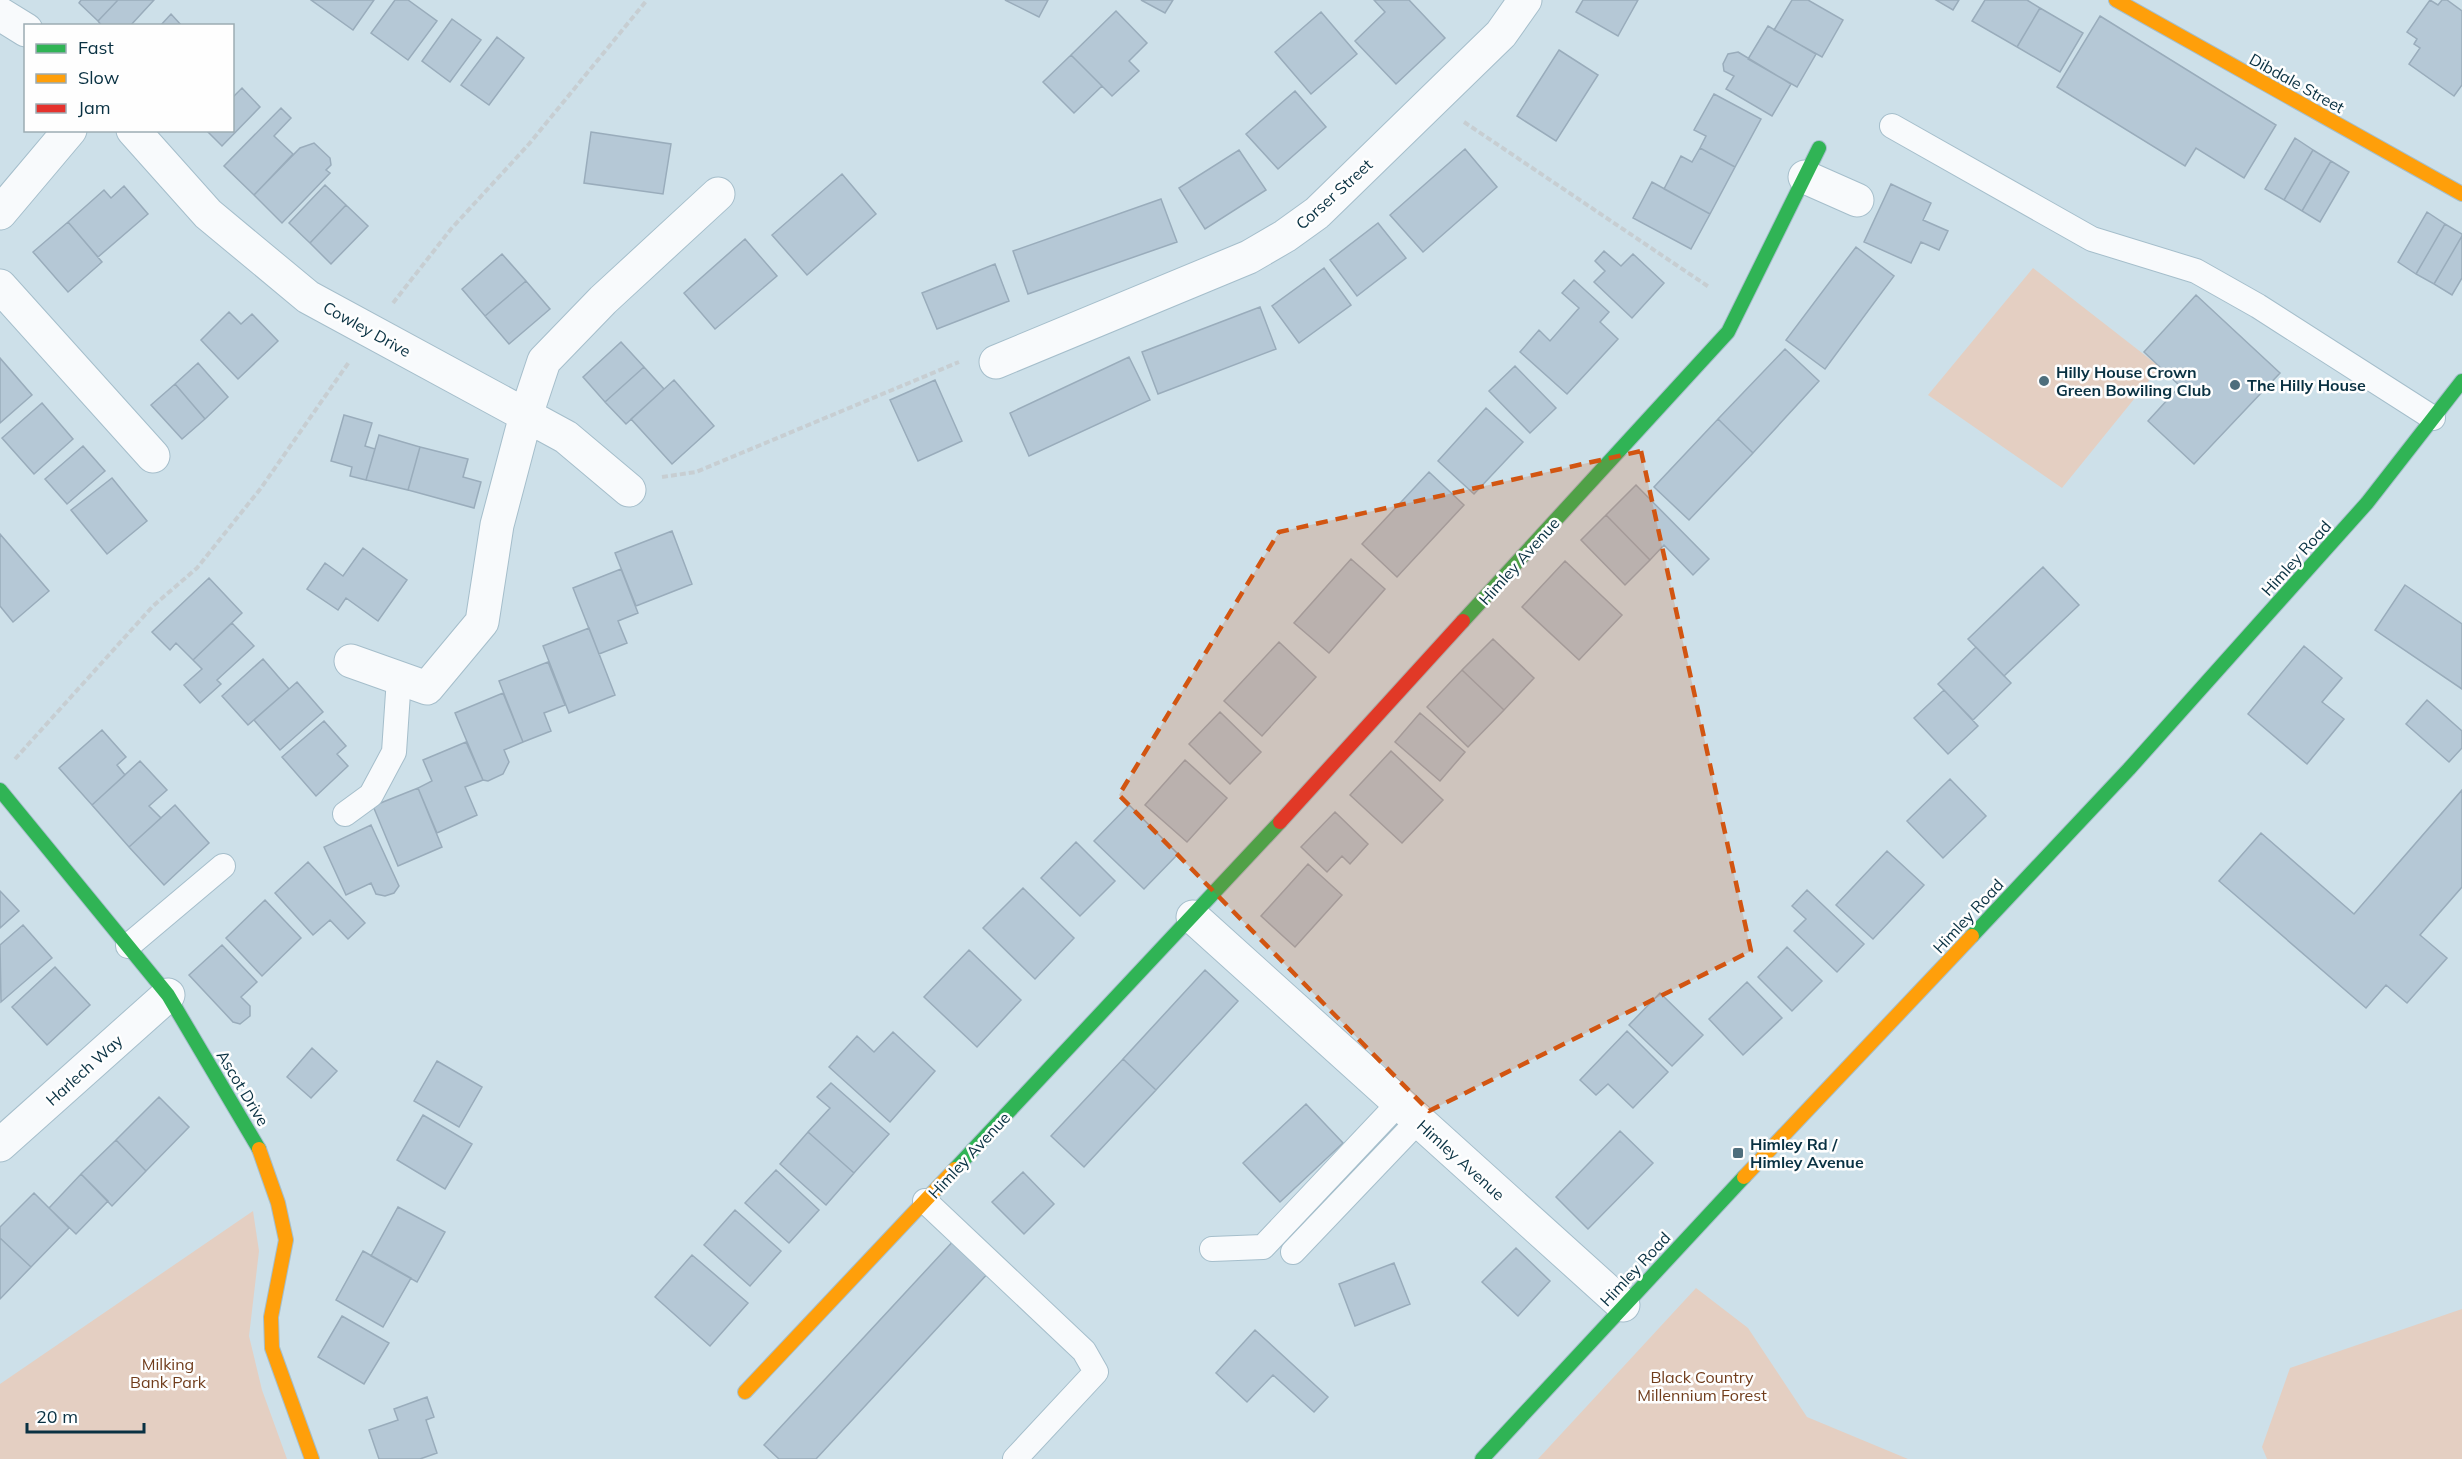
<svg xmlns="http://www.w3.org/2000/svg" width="2462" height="1459" font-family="Mulish,sans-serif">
<rect width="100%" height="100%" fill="#cde0e9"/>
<path fill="#e4cfc2" d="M 2033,268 L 2160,367 L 2062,488 L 1928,395 Z
M 253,1211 L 259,1251 L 249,1336 L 262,1390 L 287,1459 L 0,1459 L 0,1384 Z
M 1696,1288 L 1748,1328 L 1807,1417 L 1908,1459 L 1538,1459 Z
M 2462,1309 L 2462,1459 L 2267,1459 L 2262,1447 L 2290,1368 Z"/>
<path fill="#b5c8d6" stroke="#99acbb" stroke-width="1.5" d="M 81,0 L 118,0 L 98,21 L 79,3 Z
M 118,0 L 154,0 L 130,26 L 102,26 L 98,21 Z
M 311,0 L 374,0 L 353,30 Z
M 395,0 L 408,0 L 437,21 L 408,60 L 371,33 Z
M 1005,0 L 1048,0 L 1039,17 Z
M 1141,0 L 1173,0 L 1165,13 Z
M 1374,0 L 1409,0 L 1445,38 L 1396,84 L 1355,41 L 1385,12 Z
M 1583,0 L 1638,0 L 1618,36 L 1576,12 Z
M 1792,0 L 1808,0 L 1843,20 L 1822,57 L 1774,30 Z
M 1936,0 L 1959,0 L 1953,10 Z
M 1985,0 L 2027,0 L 2040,8 L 2017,47 L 1972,21 Z
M 2430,0 L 2438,5 L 2442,0 L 2447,0 L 2462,11 L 2462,85 L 2454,96 L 2409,64 L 2420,48 L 2414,44 L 2417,39 L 2407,32 Z
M 2040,8 L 2083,33 L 2060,72 L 2017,47 Z
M 1116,11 L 1147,43 L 1129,61 L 1139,71 L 1112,96 L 1071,55 Z
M 1321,12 L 1357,54 L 1311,94 L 1275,52 Z
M 171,14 L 182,26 L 160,26 Z
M 2100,16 L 2276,125 L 2244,178 L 2196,148 L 2185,166 L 2057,87 Z
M 452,19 L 481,40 L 450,82 L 422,61 Z
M 1768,26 L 1816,54 L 1797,87 L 1748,59 Z
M 497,37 L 524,58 L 489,105 L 461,85 Z
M 1559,50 L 1598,75 L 1556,141 L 1517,116 Z
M 1738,52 L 1791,84 L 1772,116 L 1726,89 L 1734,76 L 1724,71 L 1723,64 L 1728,54 Z
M 1071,55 L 1102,86 L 1074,113 L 1043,82 Z
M 242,88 L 260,107 L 222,146 L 206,130 L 232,130 L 232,98 Z
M 1295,91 L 1326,127 L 1278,169 L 1246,134 Z
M 1714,94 L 1761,119 L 1735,167 L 1700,148 L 1706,136 L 1694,130 Z
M 281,108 L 291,118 L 274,136 L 293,154 L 254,195 L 224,166 Z
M 591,132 L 671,144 L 663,194 L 584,183 Z
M 2295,138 L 2313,150 L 2284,200 L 2265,189 Z
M 314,143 L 330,158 L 331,165 L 326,170 L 330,173 L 282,223 L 254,195 L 300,148 Z
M 1700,148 L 1735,167 L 1710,214 L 1664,189 L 1681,156 L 1692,162 Z
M 1465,149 L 1497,187 L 1423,252 L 1390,215 Z
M 1239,150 L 1266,190 L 1205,229 L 1179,188 Z
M 2313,150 L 2331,161 L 2302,211 L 2284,200 Z
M 2331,161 L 2349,172 L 2320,222 L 2302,211 Z
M 842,174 L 876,214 L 807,275 L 772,235 Z
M 1652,182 L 1710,214 L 1691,249 L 1633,218 Z
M 1891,184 L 1931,203 L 1923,220 L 1948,231 L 1939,250 L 1921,242 L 1911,263 L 1864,242 Z
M 325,185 L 346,205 L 310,243 L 289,223 Z
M 124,186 L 148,214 L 98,257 L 68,222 L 104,190 L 111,198 Z
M 1161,199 L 1177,242 L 1028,294 L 1013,251 Z
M 346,205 L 368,226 L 331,264 L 310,243 Z
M 2427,212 L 2445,224 L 2416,274 L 2398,262 Z
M 68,222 L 102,262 L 68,292 L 33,252 Z
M 1378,223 L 1406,258 L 1357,296 L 1330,260 Z
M 2445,224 L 2462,234 L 2462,236 L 2434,284 L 2416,274 Z
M 2462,236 L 2462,278 L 2452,295 L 2434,284 Z
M 745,239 L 777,276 L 715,329 L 684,293 Z
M 1856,247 L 1894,276 L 1825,369 L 1786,340 Z
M 1604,251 L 1621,266 L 1633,254 L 1664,283 L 1632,318 L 1594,282 L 1605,271 L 1595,261 Z
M 502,254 L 526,281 L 485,316 L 462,289 Z
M 995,264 L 1009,301 L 937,329 L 922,293 Z
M 1324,268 L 1351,305 L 1299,343 L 1272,306 Z
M 1574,280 L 1609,312 L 1600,322 L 1618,339 L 1567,394 L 1520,352 L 1539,330 L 1550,341 L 1579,308 L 1562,293 Z
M 526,281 L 550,309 L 509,344 L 485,316 Z
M 2196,295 L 2280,373 L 2194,464 L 2148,421 L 2180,386 L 2144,352 Z
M 1260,307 L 1276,349 L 1158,394 L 1142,352 Z
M 229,312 L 241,324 L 252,314 L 278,341 L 238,379 L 201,340 Z
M 621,342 L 644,367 L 605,402 L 583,377 Z
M 1785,349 L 1819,381 L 1753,453 L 1718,419 Z
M 1129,357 L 1150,400 L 1029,456 L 1010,413 Z
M 0,358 L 32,395 L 0,423 Z
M 198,363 L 228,397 L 205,419 L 175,384 Z
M 1515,366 L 1556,408 L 1530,433 L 1489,391 Z
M 644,367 L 664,389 L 626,424 L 605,402 Z
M 674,380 L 714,426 L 672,464 L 631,419 Z
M 935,380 L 962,441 L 918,461 L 890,400 Z
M 175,384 L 205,419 L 182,439 L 151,405 Z
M 42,403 L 73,439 L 34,474 L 2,438 Z
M 1486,408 L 1523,442 L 1474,494 L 1438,461 Z
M 344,415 L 372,423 L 365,446 L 375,449 L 366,480 L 350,476 L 352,467 L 331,461 Z
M 1718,419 L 1753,453 L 1689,520 L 1654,487 Z
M 379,435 L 420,447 L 408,490 L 366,480 Z
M 83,446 L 105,471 L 67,504 L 45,479 Z
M 420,447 L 468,459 L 463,477 L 481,482 L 474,508 L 408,490 Z
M 1429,472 L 1464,505 L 1397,577 L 1362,544 Z
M 112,478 L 147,521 L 107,554 L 71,510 Z
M 1636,485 L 1709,559 L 1693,575 L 1664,545 L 1650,560 L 1606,515 Z
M 1606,515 L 1650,560 L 1625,585 L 1581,540 Z
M 672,531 L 692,584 L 636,606 L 615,553 Z
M 0,534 L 49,591 L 13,622 L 0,606 Z
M 363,548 L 407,580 L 378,621 L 346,598 L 338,610 L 307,589 L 325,563 L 343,576 Z
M 1351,559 L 1385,589 L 1329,653 L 1294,623 Z
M 1565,561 L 1622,615 L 1579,660 L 1522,607 Z
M 2043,567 L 2079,605 L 2004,676 L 1968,639 Z
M 621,569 L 638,613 L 618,621 L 627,643 L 599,654 L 573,588 Z
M 209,578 L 242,613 L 193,660 L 176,643 L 170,650 L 152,632 Z
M 2405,585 L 2462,624 L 2462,689 L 2375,630 Z
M 232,623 L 254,646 L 217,680 L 221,684 L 200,703 L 184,685 L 202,669 L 193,660 Z
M 589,628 L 615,695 L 569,713 L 543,646 Z
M 1493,639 L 1534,678 L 1504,710 L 1462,670 Z
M 1279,642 L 1316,677 L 1262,736 L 1224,701 Z
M 2304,646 L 2342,678 L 2322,702 L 2344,719 L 2307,764 L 2248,714 Z
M 1976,647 L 2011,683 L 1973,720 L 1938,684 Z
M 263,659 L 289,689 L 248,725 L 222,696 Z
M 548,662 L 565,705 L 544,713 L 551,731 L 523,742 L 499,681 Z
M 1462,670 L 1504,710 L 1468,747 L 1427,707 Z
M 297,682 L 323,712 L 280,750 L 254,720 Z
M 1944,690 L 1978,726 L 1948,754 L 1914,718 Z
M 503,693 L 523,742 L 504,750 L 509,762 L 503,774 L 488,781 L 483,780 L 455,713 Z
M 2427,700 L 2462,731 L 2462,748 L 2449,762 L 2406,724 Z
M 1220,712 L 1261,752 L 1230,784 L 1189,744 Z
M 1420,713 L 1465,752 L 1440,781 L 1395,742 Z
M 324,721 L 346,746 L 337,754 L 348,766 L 316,796 L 282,757 Z
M 102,730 L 126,757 L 117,765 L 125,775 L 92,805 L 59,768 Z
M 466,742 L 483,780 L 465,787 L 477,815 L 437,833 L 418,788 L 432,781 L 423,760 Z
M 1391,751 L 1443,800 L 1402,843 L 1350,795 Z
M 1185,760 L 1227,798 L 1187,842 L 1145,805 Z
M 140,761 L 167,790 L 149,806 L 161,818 L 129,847 L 92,805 Z
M 1950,779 L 1986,816 L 1943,858 L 1907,821 Z
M 418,788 L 442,847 L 398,866 L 373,806 Z
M 2462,790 L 2462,887 L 2420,935 L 2447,958 L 2407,1003 L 2386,985 L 2366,1008 L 2219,881 L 2261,833 L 2354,914 Z
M 175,805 L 209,843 L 164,885 L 129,847 Z
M 1129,805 L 1178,854 L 1144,889 L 1094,841 Z
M 1335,812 L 1368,844 L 1350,864 L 1342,856 L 1327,872 L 1301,847 Z
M 371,825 L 399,886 L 394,893 L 385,896 L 376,894 L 371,883 L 346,895 L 324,847 Z
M 1076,842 L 1115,881 L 1080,916 L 1041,878 Z
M 1887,851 L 1924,885 L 1873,939 L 1836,905 Z
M 308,862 L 365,923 L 348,939 L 330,920 L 313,935 L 275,893 Z
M 1308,864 L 1342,895 L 1295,947 L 1261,916 Z
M 1023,888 L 1074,938 L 1035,979 L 983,928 Z
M 1807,890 L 1864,944 L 1837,972 L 1794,931 L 1806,919 L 1792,906 Z
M 0,891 L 19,911 L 0,928 Z
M 265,900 L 301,938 L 262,976 L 226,938 Z
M 23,925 L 52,958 L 1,1002 L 0,945 Z
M 222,945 L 257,982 L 241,997 L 250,1006 L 250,1016 L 240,1024 L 233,1022 L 189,975 Z
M 1787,947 L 1822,981 L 1792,1011 L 1758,977 Z
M 969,950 L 1021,1000 L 977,1047 L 924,997 Z
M 55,967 L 90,1005 L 47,1045 L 12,1007 Z
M 1205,970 L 1238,1001 L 1156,1090 L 1123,1059 Z
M 1747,982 L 1782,1018 L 1743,1055 L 1709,1019 Z
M 1660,993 L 1703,1035 L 1672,1066 L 1629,1025 Z
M 1627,1031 L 1668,1072 L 1633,1108 L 1608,1084 L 1596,1095 L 1580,1080 Z
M 893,1032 L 935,1071 L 890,1122 L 829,1067 L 857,1036 L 874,1052 Z
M 312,1048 L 337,1071 L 311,1098 L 287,1077 Z
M 1123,1059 L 1156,1090 L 1084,1167 L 1051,1136 Z
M 437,1061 L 482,1087 L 459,1127 L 414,1101 Z
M 831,1083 L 889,1134 L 854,1173 L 808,1132 L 830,1108 L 817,1097 Z
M 159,1097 L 189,1127 L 146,1171 L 116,1140 Z
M 1306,1104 L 1343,1143 L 1280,1202 L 1243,1163 Z
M 423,1115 L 472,1144 L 445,1189 L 397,1160 Z
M 1620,1131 L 1653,1163 L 1588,1229 L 1556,1197 Z
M 808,1132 L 854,1173 L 826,1205 L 780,1164 Z
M 116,1140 L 146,1171 L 112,1206 L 81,1174 Z
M 776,1170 L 819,1210 L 789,1243 L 745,1203 Z
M 1023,1172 L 1054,1204 L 1024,1234 L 992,1202 Z
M 81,1174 L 108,1201 L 76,1234 L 49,1208 Z
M 34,1193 L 69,1228 L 31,1267 L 0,1238 L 0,1227 Z
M 398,1207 L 445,1232 L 417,1282 L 371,1256 Z
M 735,1210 L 781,1251 L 750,1286 L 704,1245 Z
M 0,1238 L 31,1267 L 0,1299 Z
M 956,1238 L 991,1270 L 816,1459 L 779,1459 L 764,1445 Z
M 1516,1248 L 1550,1281 L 1518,1316 L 1482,1282 Z
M 363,1251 L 411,1278 L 383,1327 L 336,1300 Z
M 692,1255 L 748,1303 L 710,1346 L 655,1297 Z
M 1394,1263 L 1410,1304 L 1355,1326 L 1339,1284 Z
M 342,1316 L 389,1343 L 364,1384 L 318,1357 Z
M 1255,1330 L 1328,1397 L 1314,1412 L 1273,1375 L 1247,1402 L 1216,1373 Z
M 427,1397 L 434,1417 L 426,1420 L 437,1453 L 420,1459 L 379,1459 L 369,1430 L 398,1420 L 394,1409 Z"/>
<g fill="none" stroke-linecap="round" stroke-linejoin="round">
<defs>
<path id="lane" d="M 1892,126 L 2092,239 L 2196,271 L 2258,306 L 2433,418
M 345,814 L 371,795 L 394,752 L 399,678
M 128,946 L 223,866
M 925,1201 L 1084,1351 L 1096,1372 L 1015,1459
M 1212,1249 L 1263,1247 L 1399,1103
M 1293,1252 L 1418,1121"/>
<path id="street" d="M 0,14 L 26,30
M 133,130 L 208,214 L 308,297 L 566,437 L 629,490
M 1805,177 L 1857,200
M 0,213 L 70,130
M 0,286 L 153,456
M 996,362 L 1249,257 L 1285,236 L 1317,213 L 1501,34 L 1525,0
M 351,661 L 427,688 L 482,622 L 497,525 L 526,415 L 544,361 L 603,300 L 718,194
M 1193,917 L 1623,1305
M 0,1145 L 168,995"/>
<path id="fast" d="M 1463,621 L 1728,332 L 1819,148
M 0,790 L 168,995 L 259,1149
M 1972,936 L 2129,769 L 2367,503 L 2462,381
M 955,1169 L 1280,822
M 1482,1459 L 1744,1177"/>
<path id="slow" d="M 2116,0 L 2462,194
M 259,1149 L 278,1203 L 286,1240 L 271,1317 L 272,1348 L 312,1459
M 1744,1177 L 1972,936
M 745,1392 L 955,1169"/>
<path id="jam" d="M 1280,822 L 1463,621"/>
</defs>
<use href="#lane" stroke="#a5becb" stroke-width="26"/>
<use href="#street" stroke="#a5becb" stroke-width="35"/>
<use href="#fast" stroke="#a5becb" stroke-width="16"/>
<use href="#slow" stroke="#a5becb" stroke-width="16"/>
<use href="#jam" stroke="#a5becb" stroke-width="16"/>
<path stroke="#c7ced2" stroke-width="4" stroke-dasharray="6 3" stroke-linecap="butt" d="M 1464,122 L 1709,287
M 393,303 L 451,229 L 529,144 L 647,0
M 662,477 L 696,472 L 959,362
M 15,759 L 153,606 L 197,568 L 261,488 L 349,362"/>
<use href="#lane" stroke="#f8fafc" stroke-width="24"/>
<use href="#street" stroke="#f8fafc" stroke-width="33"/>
<use href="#fast" stroke="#30b455" stroke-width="14"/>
<use href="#slow" stroke="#ff9f0a" stroke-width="14"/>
<use href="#jam" stroke="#e5322d" stroke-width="14"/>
</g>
<path fill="#d25511" fill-opacity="0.2" stroke="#d25511" stroke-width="4.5" stroke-dasharray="12 8" stroke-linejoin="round" d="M 1641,451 L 1751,951 L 1429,1111 L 1119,795 L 1279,532 Z"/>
<g fill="#4e6e7c" stroke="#fefefe" stroke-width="2">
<circle cx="2044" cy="381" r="6"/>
<circle cx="2235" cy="385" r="6"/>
<rect x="1732" y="1147" width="12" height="12" rx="3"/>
</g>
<g text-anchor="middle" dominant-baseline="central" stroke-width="5" stroke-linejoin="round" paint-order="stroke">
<g font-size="16" fill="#093142" stroke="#fefefe">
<text transform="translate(2297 83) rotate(29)">Dibdale Street</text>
<text transform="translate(1334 194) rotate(-42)">Corser Street</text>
<text transform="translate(367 329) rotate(29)">Cowley Drive</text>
<text transform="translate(2296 558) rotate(-48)">Himley Road</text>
<text transform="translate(1519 561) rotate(-48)">Himley Avenue</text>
<text transform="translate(1968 916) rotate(-47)">Himley Road</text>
<text transform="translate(84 1070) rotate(-42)">Harlech Way</text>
<text transform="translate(243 1088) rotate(59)">Ascot Drive</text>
<text transform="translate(969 1155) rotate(-47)">Himley Avenue</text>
<text transform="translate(1461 1160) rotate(42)">Himley Avenue</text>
<text transform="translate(1635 1269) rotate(-47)">Himley Road</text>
</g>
<g font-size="16" font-weight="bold" fill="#093142" stroke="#fefefe" text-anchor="start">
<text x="2056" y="372">Hilly House Crown<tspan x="2056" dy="18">Green Bowiling Club</tspan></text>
<text x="2247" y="385">The Hilly House</text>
<text x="1750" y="1144">Himley Rd /<tspan x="1750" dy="18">Himley Avenue</tspan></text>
</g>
<g font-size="16" fill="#703c1b" stroke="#fefefe">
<text x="168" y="1364">Milking<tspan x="168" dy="18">Bank Park</tspan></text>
<text x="1702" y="1377">Black Country<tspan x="1702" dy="18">Millennium Forest</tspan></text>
</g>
</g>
<rect x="24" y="24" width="210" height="108" fill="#fefefe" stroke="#9cacb3" stroke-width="1.5"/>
<rect x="36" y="44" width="30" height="9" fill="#30b455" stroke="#9cacb3" stroke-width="1.5"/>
<text x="78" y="54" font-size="18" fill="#093142">Fast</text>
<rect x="36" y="74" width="30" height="9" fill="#ff9f0a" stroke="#9cacb3" stroke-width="1.5"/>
<text x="78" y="84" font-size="18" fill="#093142">Slow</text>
<rect x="36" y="104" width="30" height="9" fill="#e5322d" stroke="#9cacb3" stroke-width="1.5"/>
<text x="78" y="114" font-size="18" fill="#093142">Jam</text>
<path d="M27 1423v9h117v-9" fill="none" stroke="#093142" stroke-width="3"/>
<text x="36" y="1423" font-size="18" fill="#093142" stroke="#fefefe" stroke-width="4.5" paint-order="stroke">20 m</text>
</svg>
